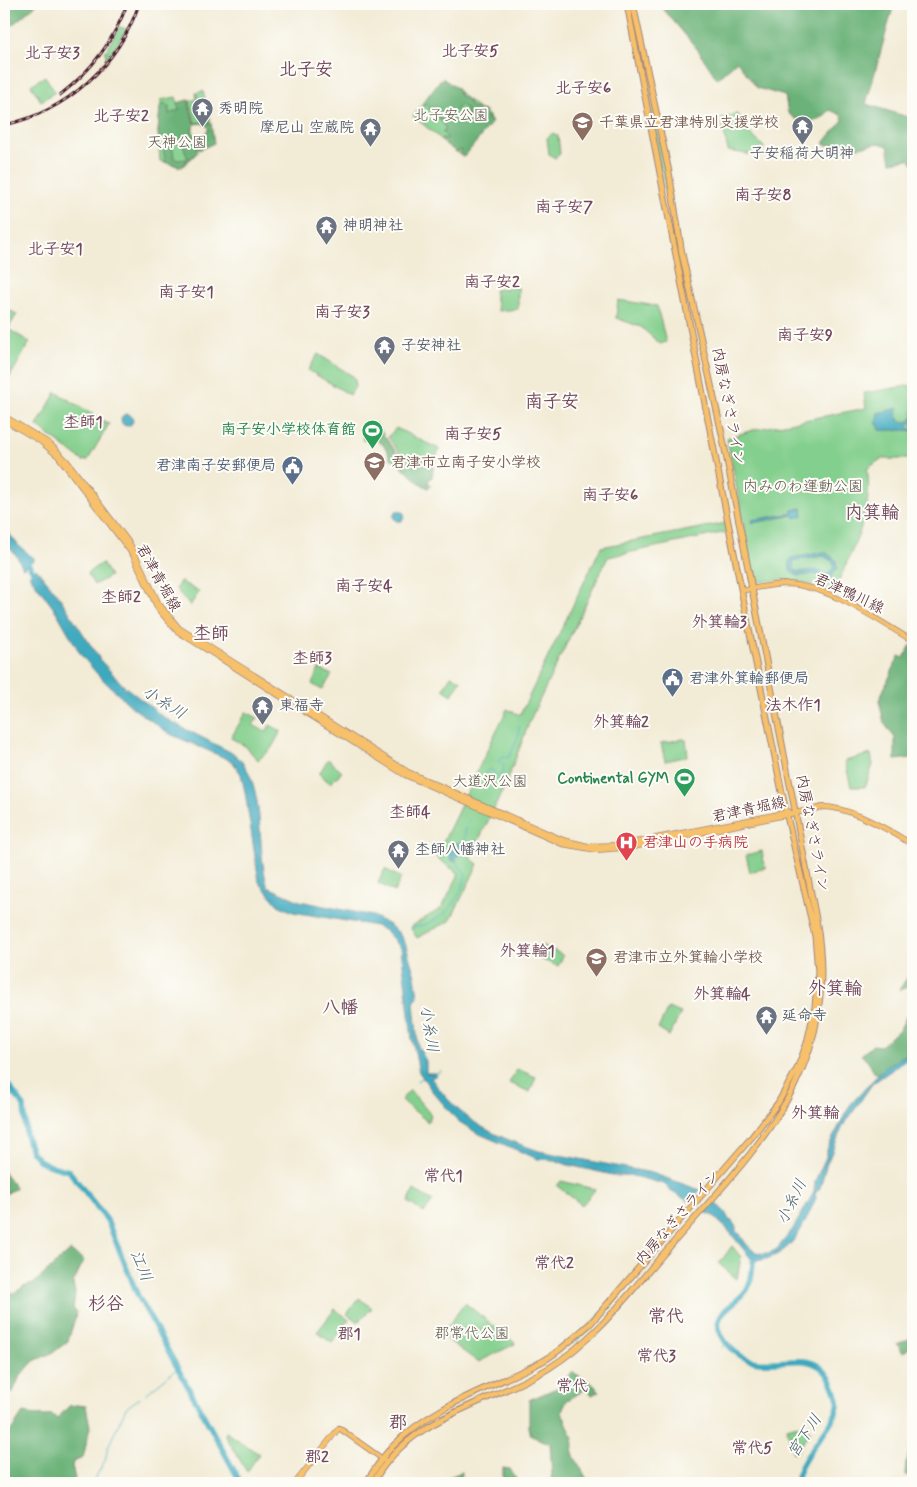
<svg xmlns="http://www.w3.org/2000/svg" width="917" height="1487" font-family="Mynerve,'Klee One',sans-serif">
<rect width="100%" height="100%" fill="#fdfcf7"/>
<filter id="ink" filterUnits="userSpaceOnUse"><feTurbulence type="fractalNoise" baseFrequency=".02" numOctaves="2"/><feDisplacementMap in="SourceGraphic" scale="10" xChannelSelector="R" yChannelSelector="G"/><feConvolveMatrix kernelMatrix="1 2 1 2 8 2 1 2 1" color-interpolation-filters="sRGB"/></filter>
<filter id="wash" filterUnits="userSpaceOnUse"><feTurbulence type="fractalNoise" baseFrequency=".0096" numOctaves="4" result="noise"/><feDisplacementMap in="SourceGraphic" scale="20" xChannelSelector="R" yChannelSelector="G"/><feGaussianBlur stdDeviation="1.12" result="paint"/><feColorMatrix in="noise" values="0 0 0 0 0 0 0 0 0 0 0 0 0 0 0 0 0 1.4 0 .05"/><feComposite in="paint" operator="in"/></filter>
<g filter="url(#wash)">
<rect width="100%" height="100%" fill="#f2ebd5"/>
<path fill="#83cf8d" stroke="#66775c" d="M 119,27 L 127,29 L 107,59 L 105,52 Z
M 45,76 L 55,92 L 41,101 L 31,85 Z
M 443,78 L 491,120 L 463,157 L 413,116 Z
M 647,84 L 665,161 L 679,248 L 677,248 L 649,114 Z
M 203,91 L 211,122 L 195,123 L 190,101 L 197,99 L 196,93 Z
M 176,97 L 178,103 L 189,100 L 196,154 L 182,167 L 160,161 L 158,131 L 161,100 Z
M 737,114 L 747,131 L 764,147 L 760,156 L 728,151 L 721,118 Z
M 553,133 L 558,136 L 560,154 L 555,158 L 549,154 L 547,138 Z
M 518,287 L 518,309 L 498,311 L 494,290 Z
M 618,300 L 657,306 L 666,342 L 660,344 L 641,327 L 616,318 Z
M 4,308 L 17,314 L 8,329 L 30,342 L 4,387 Z
M 318,354 L 354,377 L 356,385 L 350,395 L 308,370 Z
M 913,385 L 913,459 L 881,459 L 867,469 C 875,511 850,553 835,590 L 831,592 C 814,585 796,579 777,580 C 770,580 760,584 754,580 L 727,438 L 753,430 L 866,408 L 864,393 Z
M 56,392 L 109,424 L 88,460 L 83,461 L 37,426 Z
M 396,428 L 439,449 L 429,479 L 411,469 L 388,437 Z
M 726,523 L 727,532 L 608,557 L 531,718 L 505,786 L 470,858 L 478,864 L 450,921 L 417,938 L 410,927 L 442,908 L 459,874 L 436,857 L 507,709 L 520,715 L 601,547 Z
M 102,563 L 110,576 L 94,585 L 87,573 Z
M 180,581 L 199,592 L 190,606 L 176,589 Z
M 319,669 L 332,675 L 322,690 L 312,684 Z
M 451,676 L 461,680 L 452,695 L 443,689 Z
M 246,712 L 258,718 L 253,725 L 266,732 L 270,725 L 281,731 L 271,749 L 258,760 L 245,746 L 231,738 Z
M 683,739 L 686,740 L 688,756 L 665,761 L 661,743 Z
M 871,754 L 873,765 L 865,787 L 851,787 L 845,761 Z
M 328,759 L 342,772 L 330,783 L 319,774 Z
M 762,851 L 765,868 L 750,872 L 746,855 Z
M 385,869 L 401,878 L 394,892 L 378,883 Z
M 542,945 L 561,954 L 563,956 L 558,966 L 537,958 Z
M 668,1008 L 681,1013 L 669,1036 L 658,1029 Z
M 517,1069 L 536,1077 L 530,1092 L 509,1083 Z
M 410,1090 L 431,1115 L 428,1122 L 401,1100 Z
M 561,1181 L 594,1189 L 595,1190 L 582,1205 L 557,1186 Z
M 414,1190 L 433,1201 L 424,1213 L 408,1202 Z
M 732,1246 L 741,1257 L 737,1279 L 719,1264 Z
M 627,1287 L 602,1319 L 573,1344 L 572,1343 Z
M 359,1298 L 372,1308 L 358,1322 L 347,1314 Z
M 465,1303 L 515,1343 L 515,1344 L 478,1362 L 441,1335 Z
M 335,1309 L 349,1320 L 332,1343 L 317,1332 Z
M 801,1424 L 810,1431 L 796,1454 L 793,1453 L 787,1428 Z
M 226,1432 L 259,1454 L 247,1472 L 225,1435 Z"/>
<path fill="#6ab278" stroke="#5a6852" fill-rule="evenodd" d="M 4,4 L 6,7 L 8,4 L 37,4 L 4,32 Z
M 659,4 L 894,4 L 866,104 L 911,118 L 913,116 L 913,164 L 909,159 L 891,162 L 888,146 L 879,143 L 850,149 L 823,144 L 843,120 L 841,115 L 830,110 L 823,117 L 804,126 L 788,113 L 785,96 L 757,88 L 737,61 L 717,79 L 698,50 Z
M 443,79 L 457,88 L 460,96 L 467,99 L 471,107 L 484,111 L 490,117 L 486,118 L 492,122 L 465,156 L 462,155 L 461,150 L 456,152 L 440,140 L 441,138 L 448,138 L 442,132 L 445,130 C 445,119 431,114 427,105 L 424,106 L 422,104 L 440,80 ZM 460,105 L 466,108 L 466,114 L 469,115 L 463,116 L 460,121 L 452,115 Z
M 188,100 L 194,123 L 211,123 L 214,143 L 199,150 L 197,147 L 197,153 L 190,159 L 187,157 L 183,144 L 172,142 L 174,158 L 177,160 L 188,159 L 182,167 L 165,162 L 163,144 L 166,140 L 159,138 L 158,134 L 160,106 L 165,103 L 169,107 L 169,114 L 179,110 L 177,103 ZM 202,123 L 208,127 L 208,131 L 202,135 L 194,134 L 192,130 L 195,124 Z
M 375,423 L 404,463 L 420,460 L 434,464 L 432,477 L 428,481 L 431,486 L 428,488 C 411,479 405,466 390,458 C 388,448 380,441 371,437 L 363,441 L 362,437 Z
M 910,646 L 913,646 L 913,758 L 895,760 L 895,738 L 884,723 L 879,700 L 899,656 L 904,658 Z
M 913,969 L 913,1045 L 907,1055 L 878,1074 L 872,1071 L 871,1065 L 861,1055 L 873,1045 L 881,1046 L 900,1029 L 910,1009 L 913,988 L 912,986 L 899,990 Z
M 4,1172 L 16,1188 L 4,1195 Z
M 70,1251 L 84,1260 L 73,1283 L 75,1293 L 73,1309 L 77,1312 L 68,1341 L 54,1352 L 34,1361 L 20,1376 L 13,1392 L 4,1394 L 4,1284 L 13,1294 L 23,1287 L 33,1284 Z
M 913,1337 L 913,1345 L 903,1353 L 897,1344 Z
M 572,1372 L 589,1381 L 600,1391 L 592,1395 L 586,1389 L 566,1401 L 562,1412 L 573,1438 L 573,1454 L 589,1483 L 550,1483 L 552,1474 L 550,1443 L 531,1436 L 529,1427 L 529,1400 L 559,1387 Z
M 77,1405 L 86,1406 L 90,1427 L 83,1458 L 73,1462 L 72,1466 L 76,1483 L 4,1483 L 4,1441 L 23,1413 L 45,1416 L 52,1414 L 57,1419 L 69,1406 Z
M 913,1442 L 913,1476 L 905,1475 L 906,1463 Z
M 503,1468 L 510,1469 L 519,1483 L 503,1483 Z
M 462,1472 L 461,1483 L 446,1483 L 449,1477 Z"/>
<path fill="#3ea9be" stroke="#446474" fill-rule="evenodd" d="M 899,408 L 896,413 L 900,421 L 908,422 L 913,418 L 913,423 L 907,426 L 913,431 C 902,429 890,431 879,430 L 879,424 L 876,425 L 878,413 Z
M121 420a6 6 0 1 1 12 0a6 6 0 1 1-12 0Z
M 802,508 L 803,516 L 795,518 L 794,515 L 753,523 L 752,520 L 793,513 L 793,510 Z
M393.5 516a5.5 5.5 0 1 1 11 0a5.5 5.5 0 1 1-11 0Z
M 4,527 L 19,546 L 35,559 L 23,568 L 16,555 L 4,541 Z
M 825,552 L 836,560 L 837,568 L 831,577 L 822,578 L 815,574 L 798,576 L 790,570 L 789,562 L 792,558 ZM 824,556 L 833,562 L 834,567 L 828,574 L 825,575 L 816,570 L 799,572 L 793,569 L 794,561 Z
M 36,568 L 58,595 L 101,661 L 123,685 L 166,719 L 234,754 C 268,779 255,850 268,887 L 300,901 L 373,916 L 389,925 L 399,933 L 405,943 L 415,976 L 418,996 L 414,1003 L 418,1046 L 426,1061 L 426,1073 L 436,1073 L 437,1075 L 431,1078 C 462,1122 490,1134 539,1151 L 652,1173 L 700,1190 L 690,1202 L 672,1192 L 664,1184 L 629,1175 L 617,1176 L 568,1165 L 554,1160 L 538,1159 L 477,1133 L 458,1121 L 432,1091 L 419,1072 L 412,1039 L 401,948 L 386,931 L 376,926 L 293,912 L 278,905 L 259,882 L 245,792 L 241,774 L 232,761 L 170,734 L 133,708 L 99,676 L 81,655 L 57,613 L 29,575 Z
M 466,842 L 461,845 L 461,854 L 456,857 L 456,862 L 451,860 L 449,850 L 456,851 L 457,843 Z
M 913,1050 L 913,1055 L 872,1084 L 842,1128 L 826,1166 L 820,1188 L 815,1194 L 816,1198 C 803,1227 792,1258 754,1261 L 753,1268 L 752,1260 L 728,1230 L 712,1215 L 704,1212 L 713,1201 L 725,1212 L 729,1220 L 732,1221 L 736,1227 L 736,1232 L 740,1234 C 748,1249 759,1260 777,1249 L 793,1229 L 814,1192 L 815,1181 L 826,1157 L 826,1151 L 850,1105 L 884,1068 Z"/>
<g fill="none" stroke-linecap="round" stroke-linejoin="round">
<path stroke="#3ea9be" stroke-width="1" d="M 483,778 L 489,769 L 493,770 L 496,777 L 502,774 L 504,766 L 498,761 L 503,756 L 507,758 L 510,756 L 519,734 L 519,726
M 465,843 L 465,832 L 469,820
M 411,928 C 441,923 460,904 466,874 L 455,860
M 435,1074 L 441,1071
M 417,1081 L 423,1078
M 722,1348 L 726,1342
M 146,1394 L 179,1367
M 92,1483 L 105,1461 L 108,1447 L 126,1408 L 140,1398"/>
<path stroke="#3ea9be" stroke-width="5.5" d="M 25,559 L 36,576
M 4,1080 L 24,1106 L 26,1134 L 31,1151 L 39,1160 L 48,1165 L 69,1171 L 107,1220 L 138,1296 L 241,1483
M 753,1262 C 752,1271 752,1283 746,1291 C 731,1309 703,1316 729,1346 C 767,1389 820,1325 838,1400 C 843,1419 797,1457 796,1483"/>
</g>
</g>
<g filter="url(#ink)">
<g fill="none" stroke-linecap="round" stroke-linejoin="round">
<defs>
<path id="major" d="M 4,416 L 50,444 L 67,461 L 130,544 L 159,604 L 179,628 L 408,772 L 563,840 L 588,846 L 620,845 L 789,812
M 4,420 L 40,441 L 58,456 L 133,555 L 158,609 L 177,631 L 405,775 L 562,844 L 597,850 L 633,847 L 823,807 C 850,807 891,831 913,845
M 741,591 C 756,588 772,584 787,584 C 830,586 877,620 913,641
M 295,1483 L 339,1428 L 384,1460"/>
<path id="highway" d="M 366,1483 C 374,1470 382,1457 393,1446 C 433,1405 493,1387 543,1361 C 561,1351 575,1336 591,1323 L 751,1138 L 778,1103 L 797,1069 L 807,1043 L 815,1007 L 818,972 L 815,936 L 786,812 L 744,604 L 627,4
M 373,1483 C 408,1416 490,1404 549,1368 C 596,1339 629,1293 665,1252 C 757,1147 843,1071 816,919 L 722,434 L 682,254 L 669,172 L 633,4"/>
</defs>
<use href="#major" stroke="#9e8580" stroke-width="6"/>
<use href="#highway" stroke="#9e8580" stroke-width="7"/>
<use href="#major" stroke="#f7c06b" stroke-width="4.5"/>
<use href="#highway" stroke="#f7c06b" stroke-width="5"/>
<defs>
<path id="rail" d="M 60,95 C 91,71 114,41 127,4
M 4,125 C 67,112 119,64 139,4"/>
</defs>
<use href="#rail" stroke="#4a1f2b" stroke-width="3"/>
<use href="#rail" stroke="#fdfcf7" stroke-width="1" stroke-dasharray="4" stroke-linecap="butt"/>
</g>
</g>
<defs>
<symbol id="temple-pin" viewBox="-11 -11 22 30"><path d="M0 17L-7.5 6A9.5 9.5 0 1 1 7.5 6Z" fill="#6b7280" stroke="#fdfcf7"/><path d="M0-6L5-2H3V0L6.5 2.5H4V6H1.5V3h-3V6H-4V2.5H-6.5L-3 0V-2H-5Z" fill="#fff"/></symbol>
<symbol id="school-pin" viewBox="-11 -11 22 30"><path d="M0 17L-7.5 6A9.5 9.5 0 1 1 7.5 6Z" fill="#8d6e63" stroke="#fdfcf7"/><path d="M0-5L7-2L0 1L-7-2ZM-4 1L0 2.5L4 1V4Q0 6-4 4Z" fill="#fff"/></symbol>
<symbol id="stadium-pin" viewBox="-11 -11 22 30"><path d="M0 17L-7.5 6A9.5 9.5 0 1 1 7.5 6Z" fill="#2e9e5b" stroke="#fdfcf7"/><path d="M0-5a6.5 5 0 1 0 0 10a6.5 5 0 1 0 0-10ZM-3.5-1.8h7v3.6h-7Z" fill="#fff"/></symbol>
<symbol id="civic-pin" viewBox="-11 -11 22 30"><path d="M0 17L-7.5 6A9.5 9.5 0 1 1 7.5 6Z" fill="#5c6f8a" stroke="#fdfcf7"/><path d="M-.6-6.5H3V-4.5H.6V-3L4-1V1h2V6H-6V1h2V-1L-.6-3ZM-1.2 2.5V6h2.4V2.5Z" fill="#fff"/></symbol>
<symbol id="hospital-pin" viewBox="-11 -11 22 30"><path d="M0 17L-7.5 6A9.5 9.5 0 1 1 7.5 6Z" fill="#e0444e" stroke="#fdfcf7"/><path d="M-5-5h3v3.5h4V-5h3V5h-3V1.5h-4V5h-3Z" fill="#fff"/></symbol>
</defs>
<g fill-rule="evenodd">
<use href="#temple-pin" x="190" y="96" width="25" height="34"/>
<use href="#school-pin" x="570" y="110" width="25" height="34"/>
<use href="#temple-pin" x="790" y="114" width="25" height="34"/>
<use href="#temple-pin" x="358" y="116" width="25" height="34"/>
<use href="#temple-pin" x="314" y="214" width="25" height="34"/>
<use href="#temple-pin" x="372" y="334" width="25" height="34"/>
<use href="#stadium-pin" x="360" y="418" width="25" height="34"/>
<use href="#school-pin" x="362" y="450" width="25" height="34"/>
<use href="#civic-pin" x="280" y="454" width="25" height="34"/>
<use href="#civic-pin" x="660" y="666" width="25" height="34"/>
<use href="#temple-pin" x="250" y="694" width="25" height="34"/>
<use href="#stadium-pin" x="672" y="766" width="25" height="34"/>
<use href="#hospital-pin" x="614" y="830" width="25" height="34"/>
<use href="#temple-pin" x="386" y="838" width="25" height="34"/>
<use href="#school-pin" x="584" y="946" width="25" height="34"/>
<use href="#temple-pin" x="754" y="1004" width="25" height="34"/>
</g>
<g text-anchor="middle" dominant-baseline="central" stroke-width="4" stroke-linejoin="round" paint-order="stroke">
<g font-size="15" font-weight="bold" fill="#5b616d" stroke="#fdfcf7" text-anchor="start">
<text x="218" y="109">秀明院</text>
<text x="354" y="128" text-anchor="end">摩尼山 空蔵院</text>
<text x="802" y="154" text-anchor="middle">子安稲荷大明神</text>
<text x="343" y="226">神明神社</text>
<text x="401" y="346">子安神社</text>
<text x="279" y="706">東福寺</text>
<text x="415" y="850">杢師八幡神社</text>
<text x="782" y="1016">延命寺</text>
</g>
<g font-size="15" fill="#5b5448" stroke="#fdfcf7">
<text x="451" y="116">北子安公園</text>
<text x="177" y="143">天神公園</text>
<text x="803" y="487">内みのわ運動公園</text>
<text x="490" y="782">大道沢公園</text>
<text x="472" y="1334">郡常代公園</text>
</g>
<g font-size="15" font-weight="bold" fill="#785e54" stroke="#fdfcf7" text-anchor="start">
<text x="599" y="123">千葉県立君津特別支援学校</text>
<text x="391" y="463">君津市立南子安小学校</text>
<text x="613" y="958">君津市立外箕輪小学校</text>
</g>
<g font-size="15" fill="#4a1f2b" stroke="#fdfcf7">
<text transform="translate(728 406) rotate(79)">内房なぎさライン</text>
<text transform="translate(158 578) rotate(61)">君津青堀線</text>
<text transform="translate(849 594) rotate(25)">君津鴨川線</text>
<text transform="translate(749 810) rotate(-12)">君津青堀線</text>
<text transform="translate(812 833) rotate(79)">内房なぎさライン</text>
<text transform="translate(678 1218) rotate(-49)">内房なぎさライン</text>
</g>
<g font-size="15" font-weight="bold" fill="#27864d" stroke="#fdfcf7" text-anchor="end">
<text x="356" y="430">南子安小学校体育館</text>
<text x="669" y="779">Continental GYM</text>
</g>
<g font-size="15" font-weight="bold" fill="#4e5e75" stroke="#fdfcf7" text-anchor="end">
<text x="276" y="466">君津南子安郵便局</text>
<text x="689" y="679" text-anchor="start">君津外箕輪郵便局</text>
</g>
<g font-size="15" font-weight="bold" fill="#be3a42" stroke="#fdfcf7" text-anchor="start">
<text x="643" y="843">君津山の手病院</text>
</g>
<g font-size="16" font-weight="bold" fill="#72495e" stroke="#fdfcf7">
<text x="470" y="51">北子安5</text>
<text x="52" y="53">北子安3</text>
<text x="583" y="88">北子安6</text>
<text x="121" y="116">北子安2</text>
<text x="763" y="195">南子安8</text>
<text x="564" y="207">南子安7</text>
<text x="55" y="249">北子安1</text>
<text x="492" y="282">南子安2</text>
<text x="186" y="292">南子安1</text>
<text x="342" y="312">南子安3</text>
<text x="805" y="335">南子安9</text>
<text x="83" y="422">杢師1</text>
<text x="473" y="434">南子安5</text>
<text x="610" y="495">南子安6</text>
<text x="364" y="586">南子安4</text>
<text x="121" y="597">杢師2</text>
<text x="719" y="622">外箕輪3</text>
<text x="312" y="658">杢師3</text>
<text x="793" y="705">法木作1</text>
<text x="621" y="722">外箕輪2</text>
<text x="410" y="812">杢師4</text>
<text x="527" y="951">外箕輪1</text>
<text x="722" y="994">外箕輪4</text>
<text x="815" y="1113">外箕輪</text>
<text x="443" y="1176">常代1</text>
<text x="554" y="1263">常代2</text>
<text x="349" y="1334">郡1</text>
<text x="656" y="1356">常代3</text>
<text x="572" y="1386">常代</text>
<text x="752" y="1448">常代5</text>
<text x="317" y="1457">郡2</text>
</g>
<g font-size="16" font-style="italic" fill="#455d6d" stroke="#fdfcf7">
<text transform="translate(164 703) rotate(32)">小糸川</text>
<text transform="translate(429 1029) rotate(81)">小糸川</text>
<text transform="translate(792 1202) rotate(-64)">小糸川</text>
<text transform="translate(141 1266) rotate(68)">江川</text>
<text transform="translate(805 1436) rotate(-57)">宮下川</text>
</g>
<g font-size="18" font-weight="bold" fill="#72495e" stroke="#fdfcf7">
<text x="306" y="70">北子安</text>
<text x="552" y="402">南子安</text>
<text x="872" y="513">内箕輪</text>
<text x="211" y="634">杢師</text>
<text x="835" y="989">外箕輪</text>
<text x="340" y="1008">八幡</text>
<text x="106" y="1304">杉谷</text>
<text x="666" y="1317">常代</text>
<text x="398" y="1423">郡</text>
</g>
</g>
<rect width="917" height="1487" fill="none" stroke="#fdfcf7" stroke-width="20"/>
</svg>
